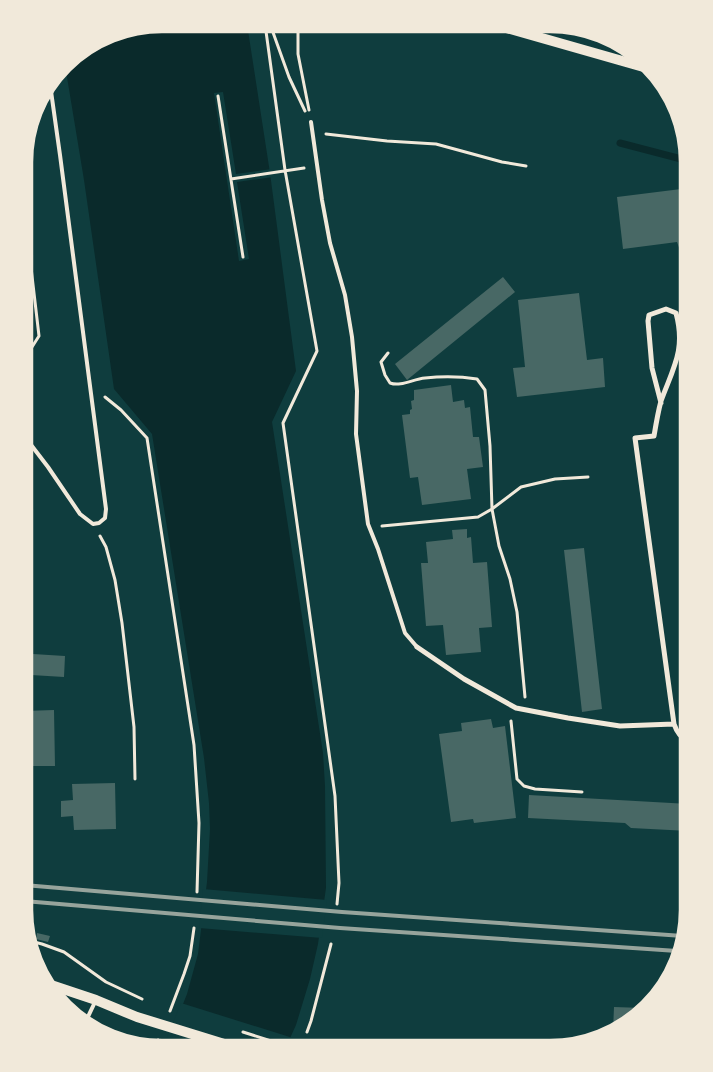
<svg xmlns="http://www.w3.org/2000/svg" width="713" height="1072" font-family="Lato,sans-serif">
<rect width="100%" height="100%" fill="#0f3d3e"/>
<path fill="#0a2a2b" d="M 162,24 L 247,24 L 270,173 L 296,371 L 272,422 L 323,753 L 325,786 L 326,888 L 318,944 L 310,979 L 296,1025 L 286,1047 L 177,1019 L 187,994 L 198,954 L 207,882 L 210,829 L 209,803 L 204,758 L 152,434 L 114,389 L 84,180 L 65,65 L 71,58 L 117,31 Z"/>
<path fill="#0f3d3e" d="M 223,92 L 236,174 L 272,169 L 273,177 L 237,182 L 249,259 L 239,261 L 214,93 Z
M 203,889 L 327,900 L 322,938 L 199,928 Z
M 181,1003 L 293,1038 L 289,1048 L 163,1047 Z"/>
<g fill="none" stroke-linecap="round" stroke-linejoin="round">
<path stroke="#0a2a2b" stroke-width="7" d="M 620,143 L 689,161"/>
</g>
<path fill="#486865" d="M 689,188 L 689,276 L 677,242 L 623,249 L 617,197 Z
M 503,277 L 515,292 L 407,380 L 395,364 Z
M 579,293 L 587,360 L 603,358 L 605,387 L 517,397 L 513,368 L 525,367 L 518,300 Z
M 451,385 L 453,402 L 464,400 L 465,408 L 470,407 L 473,437 L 479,437 L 483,467 L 467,469 L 471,499 L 422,505 L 418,477 L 410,478 L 402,415 L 410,414 L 410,410 L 412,409 L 411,401 L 414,400 L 414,390 Z
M 467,529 L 467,538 L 471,537 L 473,563 L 487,562 L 492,627 L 479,628 L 481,652 L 446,655 L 443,625 L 426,626 L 421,563 L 428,563 L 426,542 L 453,539 L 452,530 Z
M 689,536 L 689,564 L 688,564 L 685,537 Z
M 584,548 L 602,709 L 582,712 L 564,550 Z
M 33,654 L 65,656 L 64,677 L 31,675 Z
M 54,710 L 55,766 L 24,766 L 24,711 Z
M 491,719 L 493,728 L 505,726 L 516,818 L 474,823 L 473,819 L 451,822 L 439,734 L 462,731 L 461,723 Z
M 115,783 L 116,829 L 74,830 L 73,816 L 61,817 L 61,801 L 73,800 L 72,784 Z
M 529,795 L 689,804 L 689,831 L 631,828 L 625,823 L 528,818 Z
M 37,933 L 50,936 L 48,942 L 36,939 Z
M 614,1007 L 643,1008 L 613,1031 Z"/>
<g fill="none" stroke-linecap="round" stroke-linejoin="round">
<path stroke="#f1e9da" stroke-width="3" d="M 265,24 L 285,170 L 317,351 L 283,423 L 335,796 L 339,883 L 337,904
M 270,24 L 289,77 L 305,111
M 298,24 L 298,54 L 309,110
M 218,96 L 243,257
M 326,134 L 387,141 L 436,144 L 502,162 L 526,166
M 231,179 L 304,168
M 388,353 L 381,362 L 385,375 L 390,383 C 401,387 413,379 425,378 C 444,376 458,376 477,379 L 485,390 L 490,446 L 492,509 L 499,546 L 510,579 L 517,612 L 525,697
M 25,358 L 39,336 L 25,216
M 105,397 L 121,410 L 147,438 L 194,745 L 199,823 L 197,892
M 382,526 L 478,517 L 492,509 L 521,487 L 555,479 L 588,477
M 100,536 L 106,547 L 115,580 L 122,623 L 134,727 L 135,779
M 511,721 L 517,779 L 524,786 L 535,789 L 582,792
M 30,941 L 42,944 L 64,952 L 106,982 L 142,999
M 170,1011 L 184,974 L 190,956 L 194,928
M 243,1032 L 287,1046
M 307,1032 L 311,1021 L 331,944
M 155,1047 L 158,1040"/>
<path stroke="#f1e9da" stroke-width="4" d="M 311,122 L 322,200 L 330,243 L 345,295 L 352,337 L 357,391 L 356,434 L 368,524 L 378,549 L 405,633 L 417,647
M 25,437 L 48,467 L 80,514 L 93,524 L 99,523 L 105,518 L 106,509 L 60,155 L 50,84
M 85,1023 L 95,1002
M 300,1048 L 302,1044"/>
<path stroke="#f1e9da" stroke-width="5" d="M 661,403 L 652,368 L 648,321 L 649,315 L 666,309 L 676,313 C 686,350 673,368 661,401 C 658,412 656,424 654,436 L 635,438 L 674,724 C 677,733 681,738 689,743
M 417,647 L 464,679 L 516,708 L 568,718 L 620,726 L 674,724"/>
<path stroke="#f1e9da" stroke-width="10" d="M 496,25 L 647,68
M 51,985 L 96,1000 L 137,1017 L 234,1047"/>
<path stroke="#97a49c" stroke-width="4" d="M 24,885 L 342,912 L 683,936
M 24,901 L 340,928 L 677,951"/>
</g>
<path d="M0 0H713V1072H0ZM162 32H550A130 130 0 0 1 680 162V910A130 130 0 0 1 550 1040H162A130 130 0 0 1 32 910V162A130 130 0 0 1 162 32Z" fill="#f1e9da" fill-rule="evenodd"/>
<path fill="none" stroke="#f1e9da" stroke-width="2.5" d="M162 32H550A130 130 0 0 1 680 162V910A130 130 0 0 1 550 1040H162A130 130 0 0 1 32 910V162A130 130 0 0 1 162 32Z"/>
</svg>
